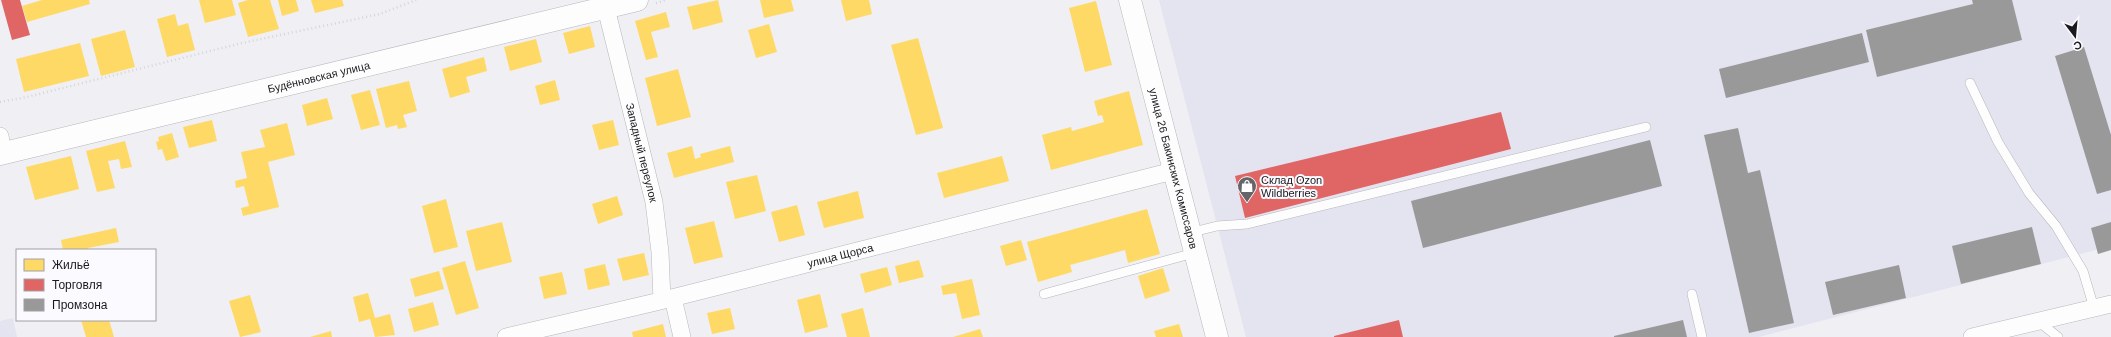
<svg xmlns="http://www.w3.org/2000/svg" width="2111" height="337" font-family="Arial,sans-serif">
<rect width="100%" height="100%" fill="#efeff4"/>
<path fill="#e4e4f1" d="M 1159,0 L 2111,0 L 2111,246 L 1759,337 L 1246,337 Z
M 13,318 L 17,337 L 0,337 L 0,321 Z"/>
<path fill="#ffd966" d="M 42,0 L 89,0 L 90,4 L 27,22 L 22,6 Z
M 199,0 L 232,0 L 236,15 L 205,23 Z
M 248,0 L 270,0 L 279,29 L 248,37 L 238,3 Z
M 278,0 L 296,0 L 299,11 L 282,16 Z
M 311,0 L 342,0 L 344,6 L 315,13 Z
M 718,0 L 723,22 L 693,30 L 687,7 Z
M 760,0 L 791,0 L 794,11 L 764,18 Z
M 841,0 L 869,0 L 872,14 L 846,21 Z
M 1096,1 L 1112,65 L 1085,72 L 1069,8 Z
M 666,12 L 670,27 L 651,32 L 658,57 L 646,60 L 635,21 Z
M 175,14 L 178,26 L 188,23 L 195,50 L 167,57 L 157,19 Z
M 769,24 L 777,52 L 756,58 L 748,30 Z
M 590,26 L 595,47 L 569,54 L 563,33 Z
M 125,30 L 135,67 L 101,76 L 91,39 Z
M 918,38 L 943,128 L 916,135 L 891,45 Z
M 536,39 L 542,62 L 510,71 L 504,47 Z
M 80,43 L 89,76 L 24,92 L 16,59 Z
M 484,57 L 487,71 L 466,77 L 470,92 L 450,98 L 442,69 Z
M 678,69 L 691,117 L 657,126 L 645,78 Z
M 555,80 L 560,100 L 540,105 L 535,86 Z
M 409,81 L 417,111 L 403,115 L 407,127 L 398,129 L 397,125 L 386,128 L 376,89 Z
M 370,90 L 380,125 L 361,130 L 351,95 Z
M 1129,91 L 1143,145 L 1051,170 L 1042,135 L 1071,127 L 1072,131 L 1104,122 L 1102,115 L 1098,116 L 1094,101 Z
M 327,98 L 333,119 L 307,126 L 302,105 Z
M 212,120 L 217,141 L 189,148 L 183,127 Z
M 613,120 L 619,145 L 599,150 L 592,125 Z
M 287,123 L 295,155 L 268,162 L 279,207 L 243,216 L 241,208 L 249,206 L 244,186 L 236,188 L 235,181 L 247,178 L 241,152 L 265,147 L 260,130 Z
M 172,133 L 179,157 L 166,161 L 162,149 L 158,150 L 156,142 L 159,141 L 158,137 Z
M 125,141 L 132,167 L 121,169 L 119,159 L 108,161 L 115,188 L 97,192 L 86,151 Z
M 692,146 L 695,159 L 701,157 L 700,154 L 730,146 L 734,162 L 674,178 L 667,153 Z
M 71,156 L 79,189 L 35,200 L 26,167 Z
M 1002,156 L 1009,181 L 944,198 L 937,173 Z
M 757,175 L 766,211 L 735,219 L 726,182 Z
M 858,191 L 864,218 L 824,228 L 817,202 Z
M 617,196 L 623,215 L 598,224 L 592,204 Z
M 446,199 L 458,247 L 434,253 L 422,206 Z
M 797,205 L 805,235 L 779,242 L 771,212 Z
M 1147,209 L 1160,254 L 1128,263 L 1125,250 L 1070,265 L 1072,272 L 1038,282 L 1027,242 Z
M 714,221 L 723,257 L 694,264 L 685,228 Z
M 502,222 L 512,262 L 476,271 L 466,231 Z
M 116,228 L 119,242 L 88,248 L 89,250 L 63,250 L 61,240 Z
M 1021,240 L 1027,260 L 1006,266 L 1000,246 Z
M 644,253 L 649,275 L 623,281 L 617,259 Z
M 919,260 L 924,277 L 899,283 L 895,266 Z
M 465,261 L 479,308 L 456,315 L 442,268 Z
M 605,264 L 610,285 L 588,290 L 584,269 Z
M 887,267 L 892,285 L 865,293 L 860,274 Z
M 1163,268 L 1170,291 L 1145,299 L 1138,276 Z
M 439,271 L 444,289 L 415,297 L 410,279 Z
M 562,272 L 567,294 L 544,299 L 539,277 Z
M 972,279 L 980,315 L 962,319 L 956,293 L 943,295 L 941,286 Z
M 368,293 L 375,318 L 390,314 L 395,335 L 375,337 L 370,319 L 359,322 L 353,297 Z
M 820,294 L 828,327 L 805,333 L 797,300 Z
M 250,295 L 261,332 L 240,337 L 229,301 Z
M 433,302 L 439,325 L 414,332 L 408,309 Z
M 730,308 L 735,329 L 712,334 L 707,313 Z
M 863,308 L 870,337 L 847,337 L 841,314 Z
M 81,320 L 109,320 L 114,337 L 86,337 Z
M 663,324 L 666,337 L 633,337 L 632,332 Z
M 1179,324 L 1183,337 L 1156,337 L 1154,331 Z
M 980,329 L 983,337 L 953,337 Z
M 331,331 L 332,337 L 310,337 Z"/>
<path fill="#e06666" d="M 1,0 L 20,0 L 30,35 L 12,40 Z
M 1501,112 L 1511,149 L 1245,218 L 1235,176 Z
M 1399,320 L 1403,337 L 1334,337 L 1334,336 Z"/>
<path fill="#999" d="M 1972,0 L 2012,0 L 2022,40 L 1877,77 L 1866,30 L 1973,4 Z
M 1862,33 L 1869,62 L 1726,98 L 1719,69 Z
M 2084,47 L 2111,135 L 2111,190 L 2097,194 L 2055,56 Z
M 1738,128 L 1748,173 L 1760,170 L 1794,323 L 1749,333 L 1704,135 Z
M 1650,140 L 1662,186 L 1423,248 L 1411,201 Z
M 2111,222 L 2111,250 L 2098,254 L 2091,228 Z
M 2032,227 L 2041,264 L 1961,284 L 1952,246 Z
M 1899,265 L 1906,298 L 1833,315 L 1825,282 Z
M 1683,320 L 1687,337 L 1614,337 L 1614,336 Z"/>
<g fill="none" stroke-linecap="round" stroke-linejoin="round">
<defs>
<path id="lane" d="M 1970,83 L 1998,142 L 2029,193 L 2056,226 L 2083,271 L 2094,308
M 1189,233 L 1217,226 L 1247,224 L 1646,127
M 1044,294 L 1194,253
M 1692,294 L 1702,337
M 2038,321 L 2058,337"/>
<g id="street">
<path id="s1" d="M 606,8 L 654,202 L 660,252 L 662,300"/>
<path d="M 0,136 L 3,153"/>
<path d="M 673,298 L 682,337"/>
<path id="s2" d="M 506,337 L 656,302 L 1173,171"/>
<path d="M 1972,337 L 2111,304"/>
</g>
<g id="secondary">
<path id="s3" d="M 1130,0 L 1217,337"/>
<path id="s4" d="M 0,154 L 637,0"/>
</g>
</defs>
<use href="#lane" stroke="#b7b7bb" stroke-width="10"/>
<use href="#street" stroke="#b7b7bb" stroke-width="18"/>
<use href="#secondary" stroke="#b7b7bb" stroke-width="23"/>
<path stroke="#d6d6d8" stroke-width="2.5" stroke-dasharray="1 3" stroke-linecap="butt" d="M 656,3 L 667,0
M 0,102 L 27,97 L 242,43 L 380,14 L 416,0"/>
<use href="#lane" stroke="#fdfdfd" stroke-width="9"/>
<use href="#street" stroke="#fdfdfd" stroke-width="17"/>
<use href="#secondary" stroke="#fdfdfd" stroke-width="22"/>
</g>
<defs>
<symbol id="shop-pin" viewBox="-11 -11 22 30"><path d="M0 17L-7.5 6A9.5 9.5 0 1 1 7.5 6Z" fill="#656569" stroke="#fafaff"/><path d="M-5-2.5h2.3a2.7 3.5 0 0 1 5.4 0H5L5.5 6h-11ZM-1.5-2.5h3a1.5 2.3 0 0 0-3 0Z" fill="#fff"/></symbol>
</defs>
<g fill-rule="evenodd">
<use href="#shop-pin" x="1236" y="175" width="22" height="30"/>
</g>
<g text-anchor="middle" dominant-baseline="central" stroke-width="4" stroke-linejoin="round" paint-order="stroke">
<g font-size="11" fill="#1a1a1e" stroke="#fafaff">
<text stroke="none"><textPath href="#s4" startOffset="328">Будённовская улица</textPath></text>
<text stroke="none"><textPath href="#s1" startOffset="149">Западный переулок</textPath></text>
<text stroke="none"><textPath href="#s3" startOffset="174">улица 26 Бакинских Комиссаров</textPath></text>
<text stroke="none"><textPath href="#s2" startOffset="344">улица Щорса</textPath></text>
</g>
<g font-size="11" fill="#1a1a1e" stroke="#fafaff" text-anchor="start">
<text x="1261" y="180">Склад Ozon<tspan x="1261" dy="13">Wildberries</tspan></text>
</g>
</g>
<rect x="16" y="249" width="140" height="72" fill="#fafaff" stroke="#a0a0a5"/>
<rect x="24" y="259" width="20" height="12" fill="#ffd966" stroke="#a0a0a5"/>
<text x="52" y="269" font-size="12" fill="#1a1a1e">Жильё</text>
<rect x="24" y="279" width="20" height="12" fill="#e06666" stroke="#a0a0a5"/>
<text x="52" y="289" font-size="12" fill="#1a1a1e">Торговля</text>
<rect x="24" y="299" width="20" height="12" fill="#999999" stroke="#a0a0a5"/>
<text x="52" y="309" font-size="12" fill="#1a1a1e">Промзона</text>
<g transform="translate(2075 36) rotate(164)" stroke="#fafaff" stroke-width="3" paint-order="stroke">
<path d="M0-3L7 15L0 10L-7 15Z" fill="#1a1a1e"/>
<text y="-6" font-size="11" font-weight="bold" text-anchor="middle" fill="#1a1a1e">С</text>
</g>
</svg>
